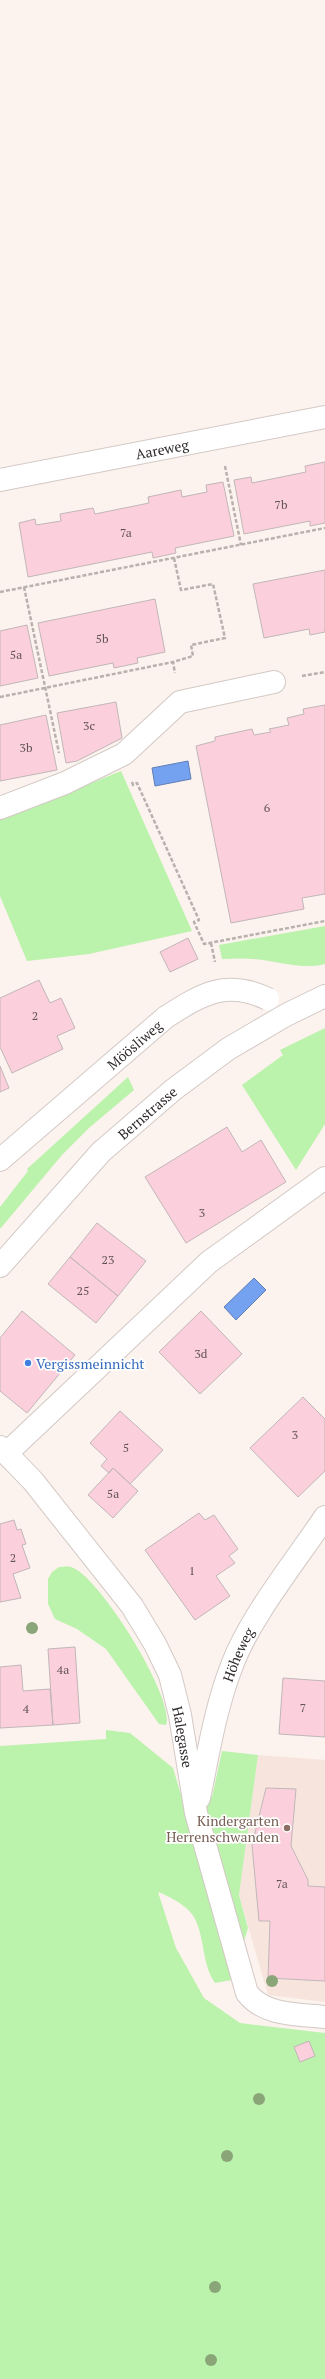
<svg xmlns="http://www.w3.org/2000/svg" width="325" height="2379" font-family="'PT Serif',serif">
<rect width="100%" height="100%" fill="#fcf2ee"/>
<path fill="#f7e5dd" d="M 258,1755 L 325,1760 L 325,2002 L 268,1995 L 239,1895 Z"/>
<path fill="#bbf2ac" d="M 121,771 L 192,931 L 89,954 L 27,961 L 0,896 L 0,820 Z
M 325,926 L 325,964 C 305,969 288,964 269,961 C 253,958 238,958 222,959 L 219,945 Z
M 325,1028 L 325,1124 L 296,1170 L 242,1085 L 283,1055 L 280,1050 Z
M 128,1077 L 134,1090 L 89,1128 L 62,1155 L 0,1229 L 0,1207 L 28,1171 L 27,1169 Z
M 59,1567 C 62,1567 67,1566 71,1567 C 98,1574 176,1699 166,1725 L 159,1724 L 106,1649 L 77,1629 L 55,1619 L 48,1604 L 48,1579 L 52,1572 Z
M 106,1730 L 130,1733 L 173,1768 L 184,1805 L 212,1797 L 222,1751 L 258,1755 L 239,1895 L 248,1928 L 232,1980 L 215,1983 C 202,1964 205,1939 195,1919 C 190,1907 169,1896 158,1892 L 176,1948 L 204,1998 L 240,2023 L 325,2033 L 325,2379 L 0,2379 L 0,1746 L 106,1739 Z"/>
<path fill="#74a2f1" stroke="#5f7eb5" d="M 188,761 L 191,779 L 155,786 L 152,768 Z
M 254,1278 L 266,1290 L 236,1320 L 224,1307 Z"/>
<path fill="#fbd0dc" stroke="#c1b6b9" d="M 325,462 L 325,523 L 310,526 L 310,521 L 244,534 L 234,480 L 251,477 L 252,483 L 306,472 L 305,466 Z
M 223,482 L 234,536 L 175,548 L 176,553 L 153,558 L 152,552 L 28,577 L 19,523 L 35,519 L 36,525 L 61,521 L 60,514 L 93,508 L 95,514 L 149,503 L 148,497 L 181,490 L 182,497 L 207,492 L 206,485 Z
M 325,570 L 325,632 L 310,635 L 309,629 L 264,638 L 253,584 Z
M 155,599 L 165,652 L 137,658 L 138,663 L 114,668 L 113,663 L 49,676 L 38,623 Z
M 27,625 L 38,678 L 0,686 L 0,631 Z
M 116,702 L 122,738 L 77,761 L 66,763 L 57,713 Z
M 325,705 L 325,894 L 302,898 L 304,909 L 231,923 L 196,746 L 215,741 L 215,737 L 252,729 L 254,735 L 271,732 L 269,729 L 289,725 L 287,718 L 304,714 L 303,709 Z
M 46,715 L 57,770 L 0,781 L 0,725 Z
M 188,938 L 198,959 L 170,972 L 160,952 Z
M 39,980 L 50,1003 L 61,998 L 75,1028 L 57,1036 L 63,1049 L 12,1073 L 0,1047 L 0,998 Z
M 0,1066 L 9,1088 L 0,1092 Z
M 227,1127 L 242,1152 L 261,1140 L 286,1182 L 186,1243 L 145,1177 Z
M 97,1223 L 146,1261 L 118,1296 L 70,1257 Z
M 70,1257 L 118,1296 L 96,1323 L 48,1284 Z
M 22,1311 L 75,1355 L 27,1413 L 0,1391 L 0,1338 Z
M 201,1311 L 242,1354 L 200,1394 L 159,1352 Z
M 303,1397 L 325,1419 L 325,1471 L 298,1497 L 250,1448 Z
M 120,1411 L 163,1450 L 130,1484 L 113,1468 L 109,1473 L 101,1466 L 107,1459 L 90,1443 Z
M 113,1468 L 138,1491 L 113,1518 L 88,1495 Z
M 199,1513 L 205,1520 L 214,1515 L 238,1549 L 229,1556 L 235,1563 L 216,1576 L 230,1596 L 195,1620 L 145,1550 Z
M 14,1520 L 17,1530 L 21,1529 L 26,1544 L 22,1545 L 30,1568 L 13,1574 L 21,1598 L 0,1602 L 0,1524 Z
M 75,1647 L 80,1723 L 53,1725 L 48,1649 Z
M 21,1665 L 23,1691 L 50,1689 L 53,1725 L 0,1728 L 0,1667 Z
M 283,1678 L 325,1681 L 325,1737 L 279,1734 Z
M 266,1788 L 296,1789 L 291,1846 L 308,1880 L 308,1886 L 325,1887 L 325,1981 L 268,1978 L 270,1921 L 259,1921 L 252,1845 Z
M 309,2041 L 315,2056 L 300,2062 L 294,2047 Z"/>
<g fill="none" stroke-linecap="round" stroke-linejoin="round">
<defs>
<g id="minor">
<path id="s1" d="M 0,480 L 325,417"/>
<path d="M 0,808 L 65,783 L 124,754 L 180,702 L 274,682"/>
<path id="s2" d="M 0,1447 L 33,1481 L 132,1606 L 155,1644 L 170,1675 L 180,1715 L 196,1813 L 247,1993 C 265,2016 297,2014 325,2017"/>
<path d="M 8,1452 L 209,1262 L 325,1178"/>
<path id="s3" d="M 199,1798 C 208,1755 215,1710 231,1668 C 249,1618 295,1562 325,1517"/>
</g>
<g id="tertiary">
<path id="s4" d="M 0,1160 L 166,1017"/>
</g>
<g id="secondary">
<path id="s5" d="M 0,1266 L 101,1152 L 173,1090 L 228,1049 L 286,1015 L 325,996"/>
</g>
</defs>
<use href="#minor" stroke="#d3c9c5" stroke-width="24"/>
<use href="#tertiary" stroke="#d3c9c5" stroke-width="24"/>
<use href="#secondary" stroke="#d3c9c5" stroke-width="24"/>
<path stroke="#b9b1ae" stroke-width="2.5" stroke-dasharray="4 2" stroke-linecap="butt" d="M 225,466 L 241,545
M 174,558 L 181,590 L 213,584 L 225,638 L 191,645 L 193,656 L 173,662 L 175,673
M 24,587 L 59,753
M 0,592 L 325,528
M 302,676 L 325,672
M 0,697 L 173,662
M 132,782 L 133,785 L 137,783 L 199,920 L 194,922 L 204,944 L 325,921
M 211,943 L 215,962"/>
<use href="#minor" stroke="#fff" stroke-width="22"/>
<use href="#tertiary" stroke="#fff" stroke-width="22"/>
<use href="#secondary" stroke="#fff" stroke-width="22"/>
<defs>
<path id="tertiary-bridge" d="M 166,1017 C 202,994 226,979 268,999"/>
</defs>
<use href="#tertiary-bridge" stroke="#d3c9c5" stroke-width="24" stroke-linecap="butt"/>
<use href="#tertiary-bridge" stroke="#fff" stroke-width="22"/>
</g>
<g fill="#8aa679">
<circle cx="32" cy="1628" r="6"/>
<circle cx="272" cy="1981" r="6"/>
<circle cx="259" cy="2099" r="6"/>
<circle cx="227" cy="2156" r="6"/>
<circle cx="215" cy="2287" r="6"/>
<circle cx="211" cy="2360" r="6"/>
</g>
<circle fill="#3f7fe0" stroke="#fff" stroke-width="1.5" cx="28" cy="1363" r="4"/>
<circle fill="#8d6e63" stroke="#fff" stroke-width="1.5" cx="287" cy="1828" r="4"/>
<g text-anchor="middle" dominant-baseline="central" stroke-width="3.5" stroke-linejoin="round" paint-order="stroke">
<g font-size="12" fill="#625456">
<text x="281" y="504">7b</text>
<text x="126" y="532">7a</text>
<text x="102" y="638">5b</text>
<text x="16" y="654">5a</text>
<text x="89" y="725">3c</text>
<text x="26" y="747">3b</text>
<text x="267" y="807">6</text>
<text x="35" y="1015">2</text>
<text x="202" y="1212">3</text>
<text x="108" y="1259">23</text>
<text x="83" y="1290">25</text>
<text x="201" y="1353">3d</text>
<text x="295" y="1434">3</text>
<text x="126" y="1447">5</text>
<text x="113" y="1493">5a</text>
<text x="13" y="1557">2</text>
<text x="192" y="1570">1</text>
<text x="63" y="1669">4a</text>
<text x="303" y="1707">7</text>
<text x="26" y="1708">4</text>
<text x="282" y="1883">7a</text>
</g>
<g font-size="14" fill="#2f2b2a" stroke="#fff">
<text stroke="none"><textPath href="#s1" startOffset="165">Aareweg</textPath></text>
<text stroke="none"><textPath href="#s4" startOffset="177">Möösliweg</textPath></text>
<text stroke="none"><textPath href="#s5" startOffset="213">Bernstrasse</textPath></text>
<text stroke="none"><textPath href="#s3" startOffset="149">Höheweg</textPath></text>
<text stroke="none"><textPath href="#s2" startOffset="349">Halegasse</textPath></text>
</g>
<g font-size="14" fill="#366cbe" stroke="#fff" text-anchor="start">
<text x="36" y="1363">Vergissmeinnicht</text>
</g>
<g font-size="14" fill="#785e54" stroke="#fff" text-anchor="end">
<text x="279" y="1820">Kindergarten<tspan x="279" dy="16">Herrenschwanden</tspan></text>
</g>
</g>
</svg>
